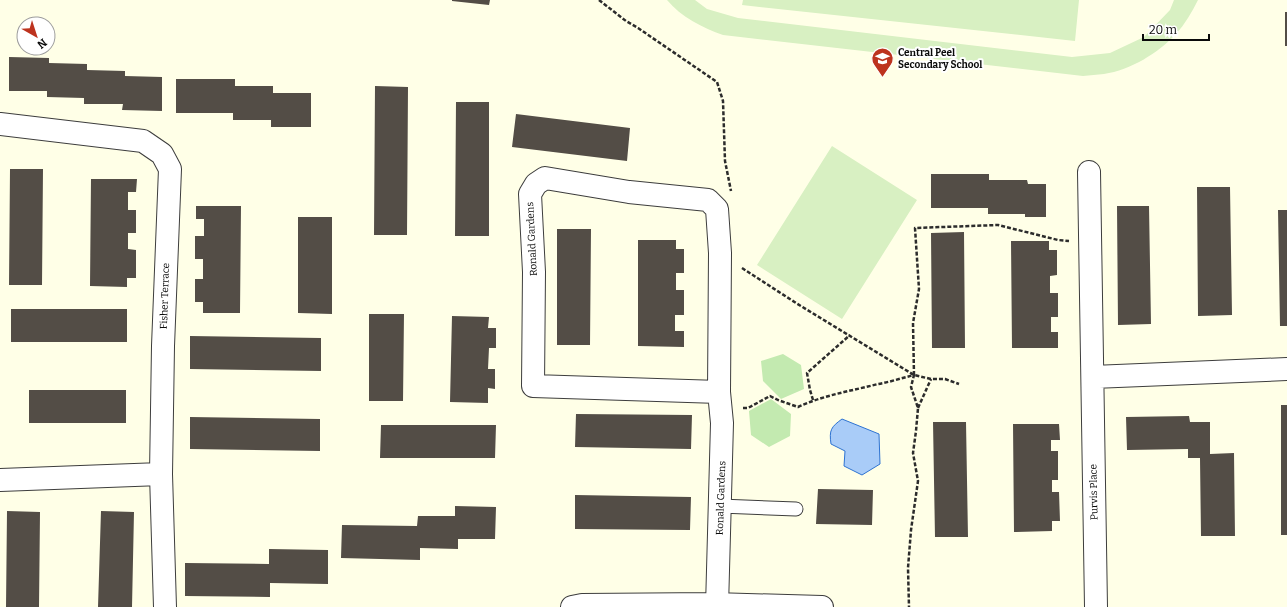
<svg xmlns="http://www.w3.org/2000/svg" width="1287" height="607" font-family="Bitter,serif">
<rect width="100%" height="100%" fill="#ffffe7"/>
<path fill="#c3eab0" d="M 783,354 L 801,365 L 804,389 L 781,399 L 763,381 L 761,361 Z
M 771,399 L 791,414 L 790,436 L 769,447 L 751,435 L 749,411 Z"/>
<path fill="#d8f0c2" d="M 667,0 L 695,0 L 707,9 L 738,18 L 1072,57 L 1110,53 L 1144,37 L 1170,10 L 1174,0 L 1198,0 C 1192,12 1185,24 1176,34 C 1158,53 1131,70 1104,74 C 1097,75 1090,75 1083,76 L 723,35 C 703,28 681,17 667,0 Z
M 743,0 L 1079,0 L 1075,41 L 742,5 Z
M 832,146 L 917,200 L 842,319 L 757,265 Z"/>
<path fill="#a9ccf8" stroke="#2e73d2" d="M 842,419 L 879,434 L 880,464 L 862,475 L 844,466 L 845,451 L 831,444 C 829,430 831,427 842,419 Z"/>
<path fill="#534d46" d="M 452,0 L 490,0 L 489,5 L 452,1 Z
M 1285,12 L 1287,12 L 1287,46 L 1285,46 Z
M 9,57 L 49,58 L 49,63 L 87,64 L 87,70 L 125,71 L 125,76 L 162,77 L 162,111 L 122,110 L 123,104 L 84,104 L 84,98 L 47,97 L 47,91 L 9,91 Z
M 176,79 L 235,79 L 235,86 L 273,86 L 273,93 L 311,93 L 311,127 L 271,127 L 271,120 L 233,120 L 233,113 L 176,113 Z
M 375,86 L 408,87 L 407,235 L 374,235 Z
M 456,102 L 489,102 L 489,236 L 455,236 Z
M 516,114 L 630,128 L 627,161 L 512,147 Z
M 10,169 L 43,169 L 42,285 L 9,285 Z
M 931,174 L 989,174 L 989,180 L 1027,180 L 1028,184 L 1046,184 L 1046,217 L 1025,217 L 1025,214 L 988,214 L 988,208 L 931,208 Z
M 91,179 L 137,179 L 136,192 L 128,192 L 128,210 L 136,210 L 136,233 L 128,233 L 128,249 L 136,250 L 136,278 L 127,278 L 127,287 L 90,286 Z
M 1197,187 L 1230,187 L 1232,315 L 1198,316 Z
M 196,206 L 241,206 L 240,313 L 203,313 L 203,302 L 195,302 L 195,279 L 203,279 L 203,259 L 195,259 L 195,236 L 204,236 L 204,219 L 196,219 Z
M 1117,206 L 1149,206 L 1151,324 L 1118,325 Z
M 1278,210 L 1287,210 L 1287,326 L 1280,326 Z
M 298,217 L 332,217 L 332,314 L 298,313 Z
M 557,229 L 591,229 L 590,345 L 557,345 Z
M 964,232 L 965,348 L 932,348 L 931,233 Z
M 638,240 L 676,240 L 676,249 L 684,249 L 684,273 L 676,273 L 676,290 L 684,290 L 684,315 L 675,315 L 675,331 L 684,331 L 684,347 L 638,346 Z
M 1011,241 L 1049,241 L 1049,250 L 1057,250 L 1057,275 L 1050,276 L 1050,293 L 1058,293 L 1058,317 L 1051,317 L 1051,332 L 1058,332 L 1058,348 L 1012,348 Z
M 11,309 L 127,309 L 127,342 L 11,342 Z
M 369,314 L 404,314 L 403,401 L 369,401 Z
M 452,316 L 489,317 L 488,328 L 496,328 L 496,348 L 489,348 L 488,369 L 495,369 L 495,389 L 488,388 L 488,403 L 450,402 Z
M 190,336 L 321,338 L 321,371 L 190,369 Z
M 29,390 L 126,390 L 126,423 L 29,423 Z
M 1281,405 L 1287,405 L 1287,535 L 1281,535 Z
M 576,414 L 692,415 L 691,449 L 575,447 Z
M 1189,416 L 1190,422 L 1210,422 L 1210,454 L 1234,453 L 1235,536 L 1201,536 L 1200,458 L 1188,458 L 1188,449 L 1127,450 L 1126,417 Z
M 190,417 L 320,419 L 320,451 L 190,449 Z
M 933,422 L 966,422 L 968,537 L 935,537 Z
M 1013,424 L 1059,424 L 1060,440 L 1051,440 L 1051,451 L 1058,451 L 1058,480 L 1052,480 L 1052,492 L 1059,492 L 1060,521 L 1052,521 L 1052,531 L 1014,532 Z
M 381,425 L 496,425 L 495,458 L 380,458 Z
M 818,489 L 873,490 L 872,525 L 816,524 Z
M 575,495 L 691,497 L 690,530 L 575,529 Z
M 455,506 L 496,507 L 495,539 L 458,539 L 458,549 L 420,548 L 420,560 L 341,558 L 342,525 L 417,526 L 418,516 L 455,516 Z
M 7,511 L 40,512 L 39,607 L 6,607 Z
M 101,511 L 134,512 L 132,607 L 98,607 Z
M 269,549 L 328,550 L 328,584 L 270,583 L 270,597 L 185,596 L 185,563 L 269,564 Z"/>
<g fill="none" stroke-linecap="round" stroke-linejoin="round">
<defs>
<path id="service" d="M 720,506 L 796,509"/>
<path id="minor" d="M 0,124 L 143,141 L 162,154 L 170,169 L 163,346 L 161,474 L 165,607
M 1089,172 L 1096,607
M 1093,377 L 1287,369
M 0,480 L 161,474
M 572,607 L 582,605 L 713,604 L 822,607
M 717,607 L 722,423 L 719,392 L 720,253 L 717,209 L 708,200 L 629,192 L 545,178 L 536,184 L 530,194 L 534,272 L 533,386 L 719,392"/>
</defs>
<use href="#service" stroke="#3d3d3d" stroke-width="15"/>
<use href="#minor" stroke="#3d3d3d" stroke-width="24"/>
<path stroke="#2c2c2c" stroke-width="2.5" stroke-dasharray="4 2" stroke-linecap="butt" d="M 599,0 L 626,21 L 638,28 L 717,82 L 723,101 L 725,161 L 731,191
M 742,268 L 796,303 L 914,375 L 931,379 L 945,379 L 959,384
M 914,375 L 913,323 L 919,289 L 915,228 L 998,225 L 1058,240 L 1069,241
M 813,400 L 810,390 L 807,373 L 850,335
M 743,408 L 748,408 L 770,396 L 778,400 L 798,407 C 824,395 851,391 878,384 C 890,382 902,378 914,375 L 911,387 L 918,408 L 916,431 L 913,453 L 918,481 L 911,530 L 908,568 L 909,607
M 918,408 L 931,379"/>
<use href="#service" stroke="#fff" stroke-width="13"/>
<use href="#minor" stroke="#fff" stroke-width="22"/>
</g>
<defs>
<symbol id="school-pin" viewBox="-11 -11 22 30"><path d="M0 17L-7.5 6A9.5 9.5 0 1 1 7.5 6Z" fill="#bd331e" stroke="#fff"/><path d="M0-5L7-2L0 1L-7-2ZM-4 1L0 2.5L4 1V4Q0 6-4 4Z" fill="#fff"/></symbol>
</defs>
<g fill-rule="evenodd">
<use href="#school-pin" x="870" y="46" width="25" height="34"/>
</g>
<g text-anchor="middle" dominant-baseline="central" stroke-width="4" stroke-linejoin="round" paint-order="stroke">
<g font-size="10" font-weight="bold" fill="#0a0a0a" stroke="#fff" text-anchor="start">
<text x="898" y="53">Central Peel<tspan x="898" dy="12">Secondary School</tspan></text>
</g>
<g font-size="10" fill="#0a0a0a" stroke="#fff">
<text transform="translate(532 239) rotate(-93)">Ronald Gardens</text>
<text transform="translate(165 296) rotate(-88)">Fisher Terrace</text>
<text transform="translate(1094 492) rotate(-91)">Purvis Place</text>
<text transform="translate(721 498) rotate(-88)">Ronald Gardens</text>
</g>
</g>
<g transform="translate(36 36) rotate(141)"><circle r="19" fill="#ffffff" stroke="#9d9d9d"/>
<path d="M0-3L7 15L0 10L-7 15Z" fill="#bd331e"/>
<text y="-6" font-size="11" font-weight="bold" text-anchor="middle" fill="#0a0a0a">N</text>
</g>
<path d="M1143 34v6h66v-6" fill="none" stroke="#0a0a0a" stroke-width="2"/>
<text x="1149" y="34" font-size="12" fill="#0a0a0a" stroke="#ffffff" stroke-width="3" paint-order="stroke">20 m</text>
</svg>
